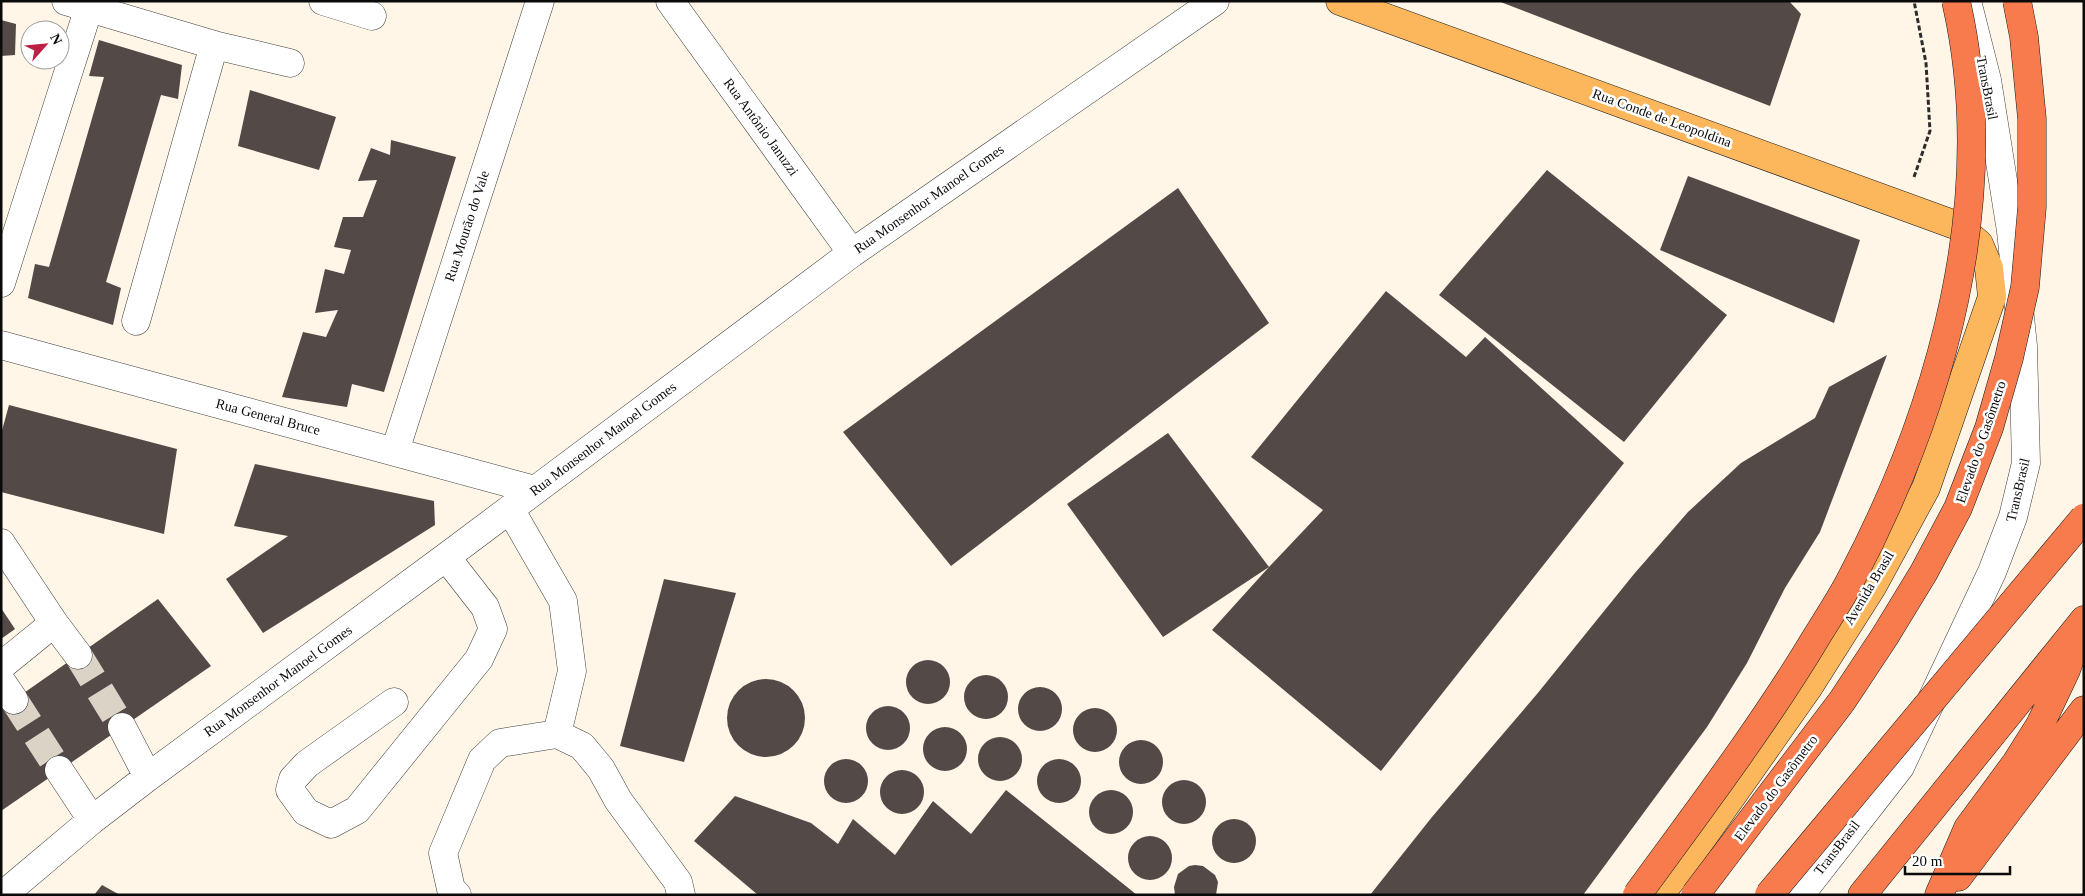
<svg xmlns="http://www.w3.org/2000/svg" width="2085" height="896" font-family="'Times New Roman',serif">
<rect width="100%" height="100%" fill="#fff6e7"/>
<path fill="#534947" d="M 1498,1 L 1789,1 L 1801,14 L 1770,106 Z
M 1,20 L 16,24 L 15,55 L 1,56 Z
M 99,40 L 182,65 L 178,99 L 161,95 L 106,282 L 121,288 L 113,325 L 28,298 L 35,264 L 49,267 L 104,77 L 89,76 Z
M 250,90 L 336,117 L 319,170 L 238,146 Z
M 391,140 L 456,157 L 384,392 L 352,384 L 347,407 L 282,397 L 303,332 L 326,337 L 338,310 L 315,313 L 325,269 L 344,274 L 351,250 L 334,247 L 343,217 L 363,217 L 377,180 L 358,181 L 371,148 L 390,155 Z
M 1547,170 L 1727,315 L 1624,442 L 1439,295 Z
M 1688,176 L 1860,240 L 1834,323 L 1660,250 Z
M 1178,188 L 1269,323 L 951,566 L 843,432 Z
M 1386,291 L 1466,357 L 1485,337 L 1624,463 L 1381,771 L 1212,630 L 1269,567 L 1323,510 L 1251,457 Z
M 1887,355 L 1820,532 L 1785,588 L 1747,663 L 1707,727 L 1583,895 L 1370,895 L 1432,817 L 1537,694 L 1634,574 L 1688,512 L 1741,463 L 1815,418 L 1829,387 Z
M 9,405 L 177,449 L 164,534 L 1,492 L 1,434 Z
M 1168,433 L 1269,567 L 1163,637 L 1067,504 Z
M 255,464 L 434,501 L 435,525 L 263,633 L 226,579 L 288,536 L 234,526 Z
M 664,579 L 736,593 L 684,762 L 620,746 Z
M 158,599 L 211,666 L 1,811 L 1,709 Z
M 1,608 L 15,629 L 1,639 Z
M906 682a22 22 0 1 1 44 0a22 22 0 1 1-44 0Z
M964 697a22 22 0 1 1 44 0a22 22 0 1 1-44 0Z
M727 718a39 39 0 1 1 78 0a39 39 0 1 1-78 0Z
M1018 709a22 22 0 1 1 44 0a22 22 0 1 1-44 0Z
M866 728a22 22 0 1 1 44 0a22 22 0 1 1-44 0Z
M1073 730a22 22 0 1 1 44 0a22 22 0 1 1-44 0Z
M923 749a22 22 0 1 1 44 0a22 22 0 1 1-44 0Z
M978 759a22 22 0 1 1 44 0a22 22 0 1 1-44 0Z
M1119 762a22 22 0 1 1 44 0a22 22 0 1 1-44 0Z
M824 781a22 22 0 1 1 44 0a22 22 0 1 1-44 0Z
M1037 781a22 22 0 1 1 44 0a22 22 0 1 1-44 0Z
M880 792a22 22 0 1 1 44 0a22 22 0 1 1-44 0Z
M1162 802a22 22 0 1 1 44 0a22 22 0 1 1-44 0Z
M 1006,790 L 1137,895 L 758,895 L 694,841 L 735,796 L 811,823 L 838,844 L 853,819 L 895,855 L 933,801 L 971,834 Z
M1089 812a22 22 0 1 1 44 0a22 22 0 1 1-44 0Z
M1212 841a22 22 0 1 1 44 0a22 22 0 1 1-44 0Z
M1128 858a22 22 0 1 1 44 0a22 22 0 1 1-44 0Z
M 1195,865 L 1203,866 L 1215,875 L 1218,882 L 1216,895 L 1175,895 L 1174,887 L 1178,874 L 1189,866 Z
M 102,885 L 120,895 L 94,895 Z"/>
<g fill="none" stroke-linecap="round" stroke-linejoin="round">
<path stroke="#dad3c6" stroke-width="28" stroke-dasharray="28 14" stroke-linecap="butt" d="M 78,655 L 122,727
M 14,700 L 59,770"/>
<defs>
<path id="minor" d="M 66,1 L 214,45 L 290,63
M 323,1 L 372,16
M 670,1 L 852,253
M 1,283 L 91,1
M 136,321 L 214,45
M 1,345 L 535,490
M 395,451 L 540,1
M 510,509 L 563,601 L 572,671 L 557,734
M 1,543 L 54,623
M 1,666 L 54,623 L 78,655
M 1,681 L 14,700
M 394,702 L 307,764 L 293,779 L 290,790 L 306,812 L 331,824 L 357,810 L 479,659 L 493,629 L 485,607 L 446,557
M 122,727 L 148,777
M 59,770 L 92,820
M 3,895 L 92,820 L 148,777 L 446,557 L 852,253 L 1215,1
M 457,895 L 451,889 L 443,853 L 482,760 L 500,743 L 557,734 L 582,746 L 601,769 L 618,800 L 678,882 L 681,895
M 1800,895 L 1900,767 L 1992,572 L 2013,517 L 2026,463 L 2023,346 L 2011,231 L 1987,80 L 1967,1"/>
<path id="major" d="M 1340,1 L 1958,226 L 1979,244 L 1989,268 L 1992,297 L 1926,488 L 1872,587 L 1808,688 L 1682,867 L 1659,895"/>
<path id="highway" d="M 1958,877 L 2084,710
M 1862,895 L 2084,620
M 1939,895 L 1968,828 L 2016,763 L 2040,725 L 2066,670 L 2076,642"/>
</defs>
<use href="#minor" stroke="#3d3d3d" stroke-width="29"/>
<use href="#major" stroke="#1b1b1b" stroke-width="29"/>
<use href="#highway" stroke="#1b1b1b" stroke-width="29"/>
<path stroke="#2c2c2c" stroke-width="3" stroke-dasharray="5 2.5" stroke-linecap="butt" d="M 1914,177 L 1930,131 L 1926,63 L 1914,1"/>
<use href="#minor" stroke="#fff" stroke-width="28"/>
<use href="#major" stroke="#fcb65b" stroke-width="28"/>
<use href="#highway" stroke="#f77b4d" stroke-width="28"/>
<defs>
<path id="highway-bridge" d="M 1637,895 C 1699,810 1763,726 1817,636 C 1828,618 1840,600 1850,581 C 1942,407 2001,198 1956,1
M 1695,895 L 1842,701 L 1885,636 L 1924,572 L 1958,508 L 1989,428 L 2009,358 L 2025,287 L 2032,207 L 2032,119 L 2024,37 L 2017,1
M 1769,895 L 2084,518"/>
</defs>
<use href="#highway-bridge" stroke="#1b1b1b" stroke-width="29" stroke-linecap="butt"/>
<use href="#highway-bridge" stroke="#f77b4d" stroke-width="28"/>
</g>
<g text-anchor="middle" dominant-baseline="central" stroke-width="5" stroke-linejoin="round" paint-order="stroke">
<g font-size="14" fill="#0a0a0a" stroke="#fff">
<text transform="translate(1987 88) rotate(79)">TransBrasil</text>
<text transform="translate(1662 118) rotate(20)">Rua Conde de Leopoldina</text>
<text transform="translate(761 127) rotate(54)">Rua Antônio Januzzi</text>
<text transform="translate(929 199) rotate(-35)">Rua Monsenhor Manoel Gomes</text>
<text transform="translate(467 226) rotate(-72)">Rua Mourão do Vale</text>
<text transform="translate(268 417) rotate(15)">Rua General Bruce</text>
<text transform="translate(603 439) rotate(-37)">Rua Monsenhor Manoel Gomes</text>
<text transform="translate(1981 442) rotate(-71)">Elevado do Gasômetro</text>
<text transform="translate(2018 490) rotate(-77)">TransBrasil</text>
<text transform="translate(1869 588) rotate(-59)">Avenida Brasil</text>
<text transform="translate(278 681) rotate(-36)">Rua Monsenhor Manoel Gomes</text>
<text transform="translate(1776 788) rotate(-53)">Elevado do Gasômetro</text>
<text transform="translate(1837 848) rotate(-52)">TransBrasil</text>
</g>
</g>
<rect width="2085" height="896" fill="none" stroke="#0a0a0a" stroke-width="5"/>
<g transform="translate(45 45) rotate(63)"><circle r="24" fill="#ffffff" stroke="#9d9d9d"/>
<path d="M0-4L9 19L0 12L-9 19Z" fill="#bc2145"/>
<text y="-8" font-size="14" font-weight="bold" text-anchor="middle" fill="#0a0a0a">N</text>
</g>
<path d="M1905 866v8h105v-8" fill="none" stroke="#0a0a0a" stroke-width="2.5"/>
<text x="1912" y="866" font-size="15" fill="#0a0a0a" stroke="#ffffff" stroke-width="4" paint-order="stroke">20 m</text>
</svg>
